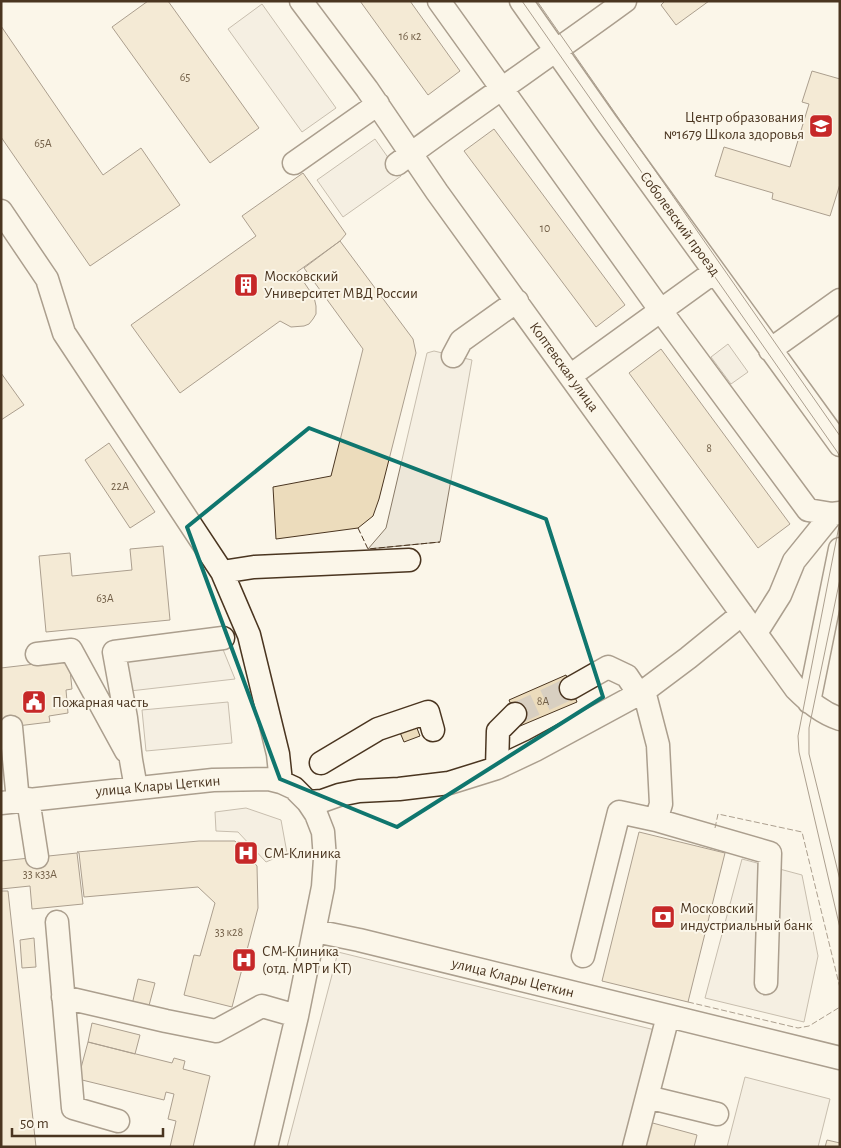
<svg xmlns="http://www.w3.org/2000/svg" width="841" height="1148" font-family="'Alegreya Sans',sans-serif">
<rect width="100%" height="100%" fill="#fbf6e9"/>
<path fill="#ede6d9" stroke="#887966" d="M 728,344 L 748,372 L 731,384 L 711,357 Z
M 222,647 L 235,679 L 130,691 L 127,658 Z
M 338,952 L 655,1030 L 625,1147 L 287,1147 Z
M 745,1077 L 830,1099 L 818,1147 L 727,1147 Z"/>
<path fill="#ede7d9" stroke="#887966" d="M 262,4 L 336,108 L 302,132 L 228,29 Z
M 375,139 L 401,176 L 343,217 L 317,180 Z
M 434,351 L 472,360 L 440,542 L 368,549 L 386,528 L 427,353 Z
M 228,702 L 232,743 L 146,751 L 142,710 Z
M 246,808 L 281,820 L 287,853 L 266,862 L 238,832 L 216,831 L 215,812 Z
M 742,859 L 802,875 L 818,956 L 804,1022 L 705,998 Z"/>
<path fill="#ecdcbc" stroke="#4a3520" d="M 148,1 L 168,1 L 259,128 L 210,163 L 112,27 Z
M 360,1 L 410,1 L 460,71 L 428,95 Z
M 665,1 L 709,1 L 676,25 L 661,5 Z
M 1,26 L 103,175 L 141,148 L 180,205 L 90,266 L 1,137 Z
M 812,71 L 840,79 L 840,184 L 830,216 L 772,199 L 773,193 L 715,176 L 724,147 L 790,167 L 809,104 L 802,102 Z
M 494,129 L 625,305 L 596,327 L 464,151 Z
M 303,173 L 346,234 L 340,241 L 297,272 L 314,297 L 316,306 L 316,314 L 313,319 L 309,324 L 304,326 L 291,327 L 280,321 L 180,393 L 131,325 L 256,236 L 242,216 Z
M 340,241 L 413,339 L 416,353 L 379,499 L 373,516 L 358,528 L 276,539 L 273,487 L 331,476 L 363,349 L 304,268 Z
M 661,349 L 790,524 L 758,548 L 629,373 Z
M 1,373 L 24,405 L 1,420 Z
M 109,443 L 155,512 L 130,528 L 85,460 Z
M 163,546 L 170,620 L 46,632 L 39,556 L 70,553 L 72,576 L 132,570 L 130,549 Z
M 69,660 L 72,689 L 66,690 L 68,713 L 49,716 L 50,722 L 1,728 L 1,668 Z
M 566,675 L 577,702 L 520,726 L 509,700 Z
M 415,723 L 420,736 L 404,742 L 399,730 Z
M 639,832 L 725,853 L 688,1002 L 602,981 Z
M 199,841 L 235,841 L 257,866 L 258,908 L 232,1007 L 184,995 L 194,955 L 200,956 L 215,903 L 198,887 L 84,897 L 79,853 L 77,852 Z
M 77,853 L 83,904 L 32,909 L 30,886 L 1,889 L 1,861 Z
M 1,891 L 8,891 L 36,1147 L 1,1147 Z
M 34,938 L 36,967 L 22,968 L 20,940 Z
M 138,979 L 155,983 L 147,1013 L 131,1009 Z
M 92,1023 L 140,1035 L 135,1054 L 88,1042 Z
M 88,1042 L 172,1063 L 174,1058 L 185,1061 L 183,1069 L 210,1076 L 193,1147 L 170,1147 L 176,1121 L 168,1119 L 174,1094 L 166,1092 L 164,1100 L 78,1079 Z
M 649,1122 L 697,1135 L 694,1147 L 643,1147 Z
M 827,1140 L 840,1143 L 840,1147 L 825,1147 Z"/>
<g fill="none" stroke-linecap="round" stroke-linejoin="round">
<path stroke="#d8cfc1" stroke-width="22" stroke-dasharray="22 11" stroke-linecap="butt" d="M 515,714 L 571,688"/>
<defs>
<path id="minor" d="M 301,1 L 367,89 L 437,192 L 796,689 C 809,702 822,713 840,719
M 439,1 L 661,311 L 808,510 L 832,514 L 840,513
M 521,1 L 606,122 L 840,445
M 294,163 L 378,104
M 397,164 C 472,108 550,56 625,1
M 1,211 L 47,279 L 64,333 L 222,572 L 249,635 L 278,754 L 281,782
M 770,350 L 840,300
M 453,356 L 461,341 L 517,301
M 570,376 L 714,272
M 222,572 L 254,567 L 409,560
M 756,633 L 780,595 L 794,561 L 832,514
M 37,654 L 71,650 L 126,751
M 571,688 L 608,667 L 627,676 L 639,694
M 809,702 L 840,549
M 11,727 L 18,801
M 321,763 L 378,729 L 428,712 L 433,730
M 497,768 L 498,731 L 515,714
M 136,788 L 131,760 L 126,718 L 114,652 L 223,638
M 28,799 L 37,857
M 308,802 L 322,801 L 339,795 L 359,791 L 399,789 L 449,783 L 497,768 L 535,750 L 644,691 L 688,658 L 742,614
M 1,803 L 213,780 L 269,779 L 281,782 L 294,788 L 308,802 L 316,814 L 323,832 L 325,859 L 323,887 L 297,1016 L 266,1147
M 656,820 L 770,853 L 766,983
M 57,922 L 73,1108 L 118,1121
M 315,931 L 359,940 L 840,1058
M 583,956 L 619,812 L 656,820 L 661,804 L 658,745 L 644,691
M 63,997 L 166,1021 L 216,1031 L 262,1006 L 297,1016
M 647,1097 L 717,1114
M 634,1147 L 668,1016"/>
</defs>
<use href="#minor" stroke="#4a3520" stroke-width="25"/>
<use href="#minor" stroke="#fbf6e9" stroke-width="22"/>
<path stroke="#4a3520" stroke-width="1" d="M 522,1 L 838,453 L 840,459
M 537,1 L 840,436
M 840,521 L 798,736 L 799,752 L 840,928
M 840,579 L 809,728 L 809,754 L 840,880"/>
<path stroke="#4a3520" stroke-width="1" stroke-dasharray="6 2.5" stroke-linecap="butt" d="M 358,528 L 368,549 L 440,542
M 715,828 L 718,814 L 802,832 L 840,988
M 688,1002 L 798,1028 L 809,1026 L 840,1007"/>
</g>
<path d="M0 0H841V1148H0ZM 309,428 L 546,519 L 603,697 L 397,827 L 280,779 L 187,527 Z" fill="#fbf6e9" fill-opacity=".55" fill-rule="evenodd"/>
<path fill="none" stroke="#0f766e" stroke-width="4" stroke-linejoin="round" d="M 309,428 L 546,519 L 603,697 L 397,827 L 280,779 L 187,527 Z"/>
<defs>
<symbol id="school-square" viewBox="-11 -11 22 22"><rect x="-9" y="-9" width="18" height="18" rx="4" fill="#c62828" stroke="#fbf6e9"/><path d="M0-5L7-2L0 1L-7-2ZM-4 1L0 2.5L4 1V4Q0 6-4 4Z" fill="#fff"/></symbol>
<symbol id="building-square" viewBox="-11 -11 22 22"><rect x="-9" y="-9" width="18" height="18" rx="4" fill="#c62828" stroke="#fbf6e9"/><path d="M-4-6H4V6H1V3H-1V6H-4ZM-2.5-4.3h1.7v1.8h-1.7ZM.8-4.3h1.7v1.8H.8ZM-2.5-1h1.7V.8h-1.7ZM.8-1h1.7V.8H.8Z" fill="#fff"/></symbol>
<symbol id="civic-square" viewBox="-11 -11 22 22"><rect x="-9" y="-9" width="18" height="18" rx="4" fill="#c62828" stroke="#fbf6e9"/><path d="M-.6-6.5H3V-4.5H.6V-3L4-1V1h2V6H-6V1h2V-1L-.6-3ZM-1.2 2.5V6h2.4V2.5Z" fill="#fff"/></symbol>
<symbol id="hospital-square" viewBox="-11 -11 22 22"><rect x="-9" y="-9" width="18" height="18" rx="4" fill="#c62828" stroke="#fbf6e9"/><path d="M-5-5h3v3.5h4V-5h3V5h-3V1.5h-4V5h-3Z" fill="#fff"/></symbol>
<symbol id="bank-square" viewBox="-11 -11 22 22"><rect x="-9" y="-9" width="18" height="18" rx="4" fill="#c62828" stroke="#fbf6e9"/><path d="M-6-4H6V4H-6ZM0-2.3a2.3 2.3 0 1 0 0 4.6a2.3 2.3 0 1 0 0-4.6Z" fill="#fff"/></symbol>
</defs>
<g fill-rule="evenodd">
<use href="#school-square" x="807" y="112" width="28" height="28"/>
<use href="#building-square" x="232" y="271" width="28" height="28"/>
<use href="#civic-square" x="20" y="688" width="28" height="28"/>
<use href="#hospital-square" x="232" y="839" width="28" height="28"/>
<use href="#bank-square" x="649" y="903" width="28" height="28"/>
<use href="#hospital-square" x="230" y="946" width="28" height="28"/>
</g>
<g text-anchor="middle" dominant-baseline="central" stroke-width="4" stroke-linejoin="round" paint-order="stroke">
<g font-size="12" fill="#725f47">
<text x="410" y="36">16 к2</text>
<text x="185" y="77">65</text>
<text x="43" y="143">65А</text>
<text x="545" y="228">10</text>
<text x="709" y="448">8</text>
<text x="120" y="486">22А</text>
<text x="105" y="598">63А</text>
<text x="543" y="701">8А</text>
<text x="40" y="874">33 к33А</text>
<text x="229" y="932">33 к28</text>
</g>
<g font-size="15" fill="#4a3520" stroke="#fbf6e9" text-anchor="start">
<text x="804" y="117" text-anchor="end">Центр образования<tspan x="804" dy="17">№1679 Школа здоровья</tspan></text>
<text x="264" y="276">Московский<tspan x="264" dy="17">Университет МВД России</tspan></text>
<text x="52" y="702">Пожарная часть</text>
<text x="264" y="853">СМ-Клиника</text>
<text x="680" y="908">Московский<tspan x="680" dy="17">индустриальный банк</tspan></text>
<text x="262" y="951">СМ-Клиника<tspan x="262" dy="17">(отд. МРТ и КТ)</tspan></text>
</g>
<g font-size="15" fill="#4a3520" stroke="#fbf6e9">
<text transform="translate(680 224) rotate(54)">Соболевский проезд</text>
<text transform="translate(564 367) rotate(54)">Коптевская улица</text>
<text transform="translate(158 786) rotate(-5)">улица Клары Цеткин</text>
<text transform="translate(513 978) rotate(14)">улица Клары Цеткин</text>
</g>
</g>
<rect width="841" height="1148" fill="none" stroke="#4a3520" stroke-width="5"/>
<path d="M12 1128v8h151v-8" fill="none" stroke="#4a3520" stroke-width="2.5"/>
<text x="20" y="1128" font-size="15" fill="#4a3520" stroke="#fbf6e9" stroke-width="4" paint-order="stroke">50 m</text>
</svg>
